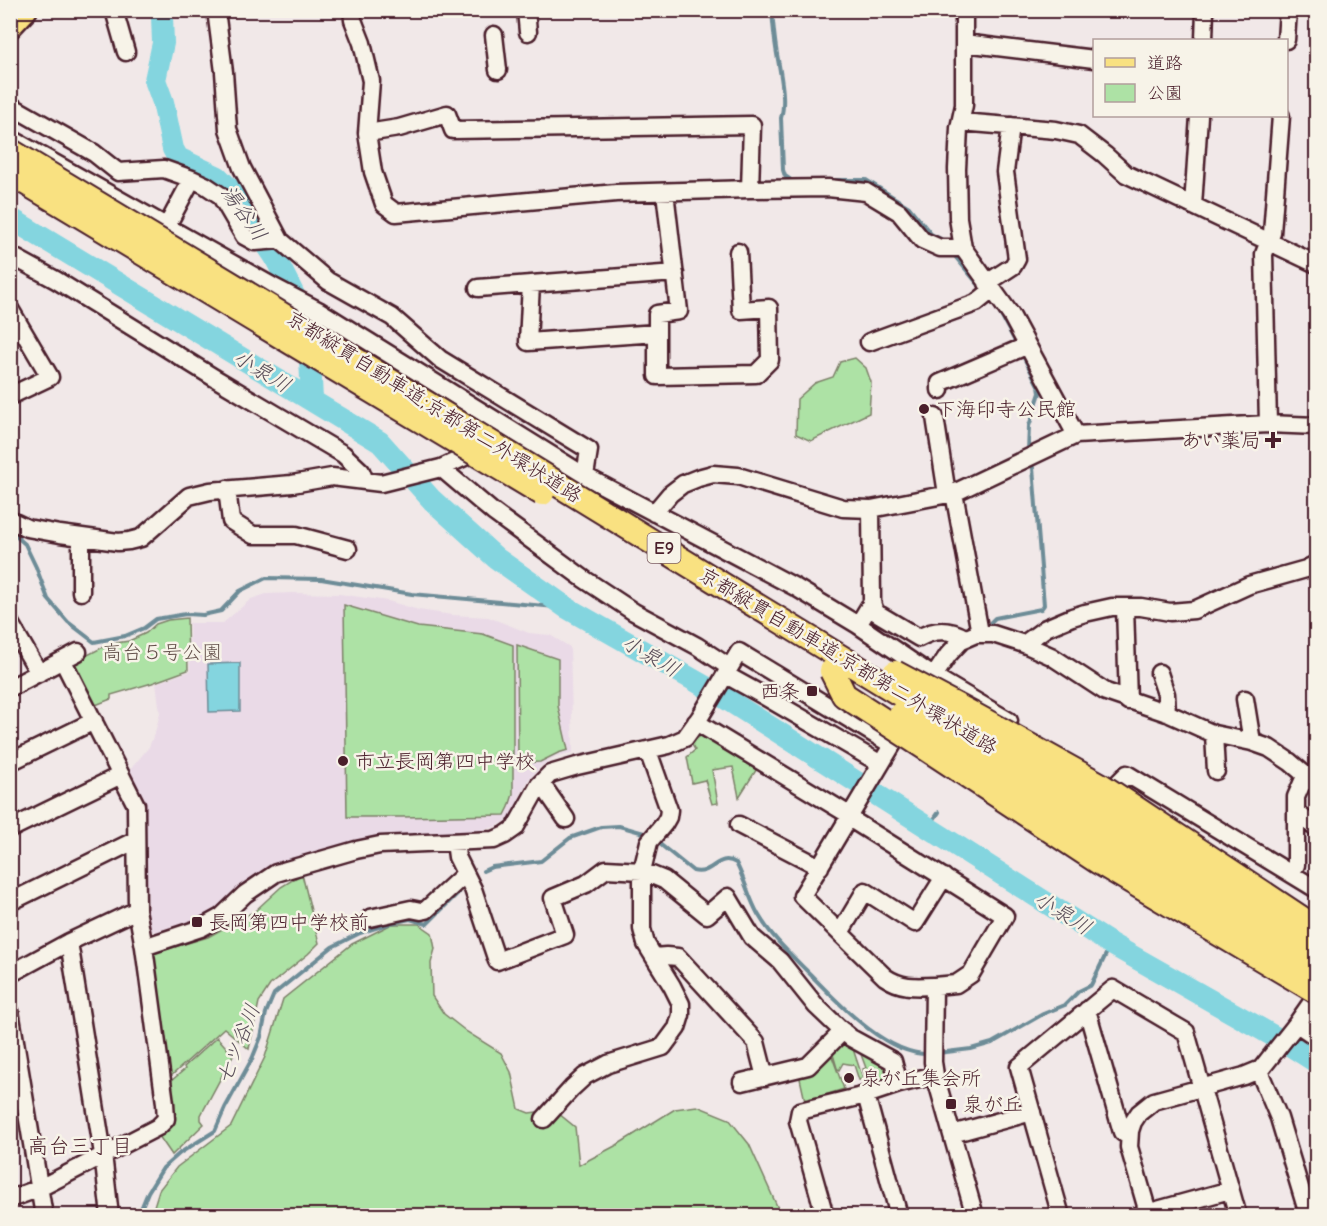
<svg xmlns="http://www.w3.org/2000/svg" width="1327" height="1226" font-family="'Comic Neue','Klee One',sans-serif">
<rect width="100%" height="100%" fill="#f1e8e8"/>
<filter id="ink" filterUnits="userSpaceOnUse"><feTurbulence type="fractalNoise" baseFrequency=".0167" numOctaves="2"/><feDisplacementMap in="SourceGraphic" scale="12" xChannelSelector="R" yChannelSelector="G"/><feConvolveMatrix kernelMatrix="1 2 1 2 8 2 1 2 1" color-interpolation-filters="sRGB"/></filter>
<g filter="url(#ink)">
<path fill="#eadae7" d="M 292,593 L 339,594 L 388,601 L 419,610 L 452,615 L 488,617 L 529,633 L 550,635 L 570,647 L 573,753 L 558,756 L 541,766 L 529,779 L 520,796 L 514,811 L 506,821 L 495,827 L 465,833 L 369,838 L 346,843 L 318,853 L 279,864 L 259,873 L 244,884 L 221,905 L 205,915 L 188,923 L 157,932 L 152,931 L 149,929 L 148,924 L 146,807 L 129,771 L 149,747 L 156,729 L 160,713 L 156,683 L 190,671 L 189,623 L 223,623 L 251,599 L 266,594 Z"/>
<path fill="#ade2a5" stroke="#7c8068" stroke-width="1.5" d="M 855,358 L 866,368 L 871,382 L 869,413 L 811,441 L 796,434 L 797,399 L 815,383 L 833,377 L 840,362 Z
M 344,605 L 418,627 L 483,634 L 513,645 L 513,794 L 509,807 L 505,815 L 402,817 L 347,817 Z
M 187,618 L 188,670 L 152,683 L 111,695 L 111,699 L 93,706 L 72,663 L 109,644 L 129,641 L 146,633 L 156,624 L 168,620 Z
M 517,645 L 558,659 L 558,706 L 568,750 L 558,753 L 540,762 L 518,763 Z
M 706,732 L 760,764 L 739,797 L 733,767 L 712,770 L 718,803 L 712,804 L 705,780 L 692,783 L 687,757 L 695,750 L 691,743 Z
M 302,874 L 319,943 L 308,954 L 270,985 L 259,1002 L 249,1049 L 224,1028 L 170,1077 L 154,953 L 208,937 L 255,911 L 281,887 Z
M 392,924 L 419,924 L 432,933 L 435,949 L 431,963 L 432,996 L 444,1014 L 467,1032 L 501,1053 L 511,1072 L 519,1109 L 529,1113 L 537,1112 L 559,1114 L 575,1127 L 579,1165 L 617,1145 L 675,1109 L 697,1106 L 729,1119 L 749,1144 L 781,1215 L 151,1216 L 159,1190 L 177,1167 L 231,1126 L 265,1057 L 283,999 L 352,944 Z
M 217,1037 L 233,1055 L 201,1115 L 201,1120 L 204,1124 L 172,1155 L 159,1136 L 173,1123 L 175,1116 L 171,1081 L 185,1069 L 184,1067 Z
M 841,1042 L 851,1043 L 863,1079 L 859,1080 L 854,1065 L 843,1063 L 839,1070 L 837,1068 L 832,1051 Z
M 859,1049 L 887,1063 L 892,1076 L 867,1084 L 863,1069 L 866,1068 Z
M 830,1051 L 844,1089 L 805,1101 L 799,1074 Z"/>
<path fill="#84d5df" stroke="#6d8c97" stroke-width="1.5" d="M 240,663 L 240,711 L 209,712 L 208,664 Z"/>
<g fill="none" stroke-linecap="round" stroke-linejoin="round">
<path stroke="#6d8c97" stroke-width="4" d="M 772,10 C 773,23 774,35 776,48 C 779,68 787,98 781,118 L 783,170 L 785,176 L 791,180 L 866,180 L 909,207 L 931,234 L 941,239 L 944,243
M 953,254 L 982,289
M 999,312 L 1017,345
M 1021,352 L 1039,387 L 1040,393 L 1029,426 L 1028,452
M 10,531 L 25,544 L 36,567 L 48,599 L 68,622 L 94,642 L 125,636 L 144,628 L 156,619 L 186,614 L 203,615 L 221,611 L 240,591 L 266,578 L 321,579 L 412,594 L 567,608
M 991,622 L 995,618 L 1041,609 L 1044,605 L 1033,468 L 1031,462
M 928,828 L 939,812
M 656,841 L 693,871 C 713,876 717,852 736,863 C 745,880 749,898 758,914 C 770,935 788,952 806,970 C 835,999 883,1054 928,1054
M 483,871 L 492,867 L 541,861 L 570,838 L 601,827 L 619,826 L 644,833 L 649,837
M 938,1053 L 971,1049 L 992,1043 L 1043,1014 L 1065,1005 L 1079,991 L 1091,985 L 1111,944
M 138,1216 L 148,1192 L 163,1168 L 180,1153 L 215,1131 L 225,1108 L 252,1059 L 261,1037 L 266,1013 L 274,994 L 332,947 L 360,933 L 391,923 L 410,919 L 427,924 L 458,893"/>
<path stroke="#84d5df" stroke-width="22" d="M 159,10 L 162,16 L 163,43 L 155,80 L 163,102 L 173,149 L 178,158 L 218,177 L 229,188 L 275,257 L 306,319 L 309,338 L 312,400
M 10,218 L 380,442 L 432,500 L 496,558 L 567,608 L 720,695 L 1111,944 L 1291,1046 L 1316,1062"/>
<defs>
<path id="minor" d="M 114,10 L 126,52
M 216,10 L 224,72 L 228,129 L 242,168 L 280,240 L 328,281 L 392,317 L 440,359 L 589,450 L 585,476
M 352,10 L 353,20 L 362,43 L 371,81 L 367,133 L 373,172 L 384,204 L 396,213 L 616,193 L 750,189 L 828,188 L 866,192 L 899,212 L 922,240 L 940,248 L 963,248
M 526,10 L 528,32
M 964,10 L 964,105 L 959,128 L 957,169 L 958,218 L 963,248 L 1011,315 L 1076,435
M 494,35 L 498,70
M 1204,40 L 1205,10
M 1286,40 L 1288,10
M 964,43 L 1094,59
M 13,107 L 94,153 L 118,172 L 164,169 L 192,179
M 961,122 L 1056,130 L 1079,135 L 1105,155 L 1126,174 L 1316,264
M 367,133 L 399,128 L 447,114 L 453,130 L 752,125 L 750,189
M 10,138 L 272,286 L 318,310 L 585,476 L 795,587 L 858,625 L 933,676 L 1009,721
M 665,192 L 679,311 L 657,314 L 657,376 L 756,374 L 770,360 L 769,308 L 741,310 L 738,252
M 1193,206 L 1199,116
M 167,226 L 192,179 L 205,185 L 220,195 L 244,236 L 255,242 L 280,240
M 10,255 L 56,280 L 213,377 L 343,454 L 361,471 L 365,481
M 987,283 L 1013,266 L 1017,259 L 1005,172 L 1011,126
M 531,284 L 528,342 L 657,333
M 478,288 L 675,273
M 10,309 L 50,377 L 10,396
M 869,342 L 976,303 L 992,290
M 940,390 L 940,383 L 1026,346
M 935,417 L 947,494
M 1268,424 L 1264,254 L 1272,233 L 1281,116
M 441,468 L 493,512 L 584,579 L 634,612 L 697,646 L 723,663
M 227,489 L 231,521 L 253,535 L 296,535 L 348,549
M 954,493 L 980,633
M 654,513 L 670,494 L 683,484 L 698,478 L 713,474 L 738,476 L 843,508 L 871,509 L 954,493 L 1076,435 L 1268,424 L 1316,426
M 10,520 L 27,528 L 60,534 L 118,542 L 129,541 L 141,538 L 189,496 L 210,491 L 292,484 L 332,477 L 381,483 L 441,468 L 480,450
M 81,537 L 81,592
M 872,602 L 874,609 L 877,613 L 919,638 C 934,629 950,629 965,638
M 1125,607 L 1128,701
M 10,623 L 39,673
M 858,625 L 872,602 L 871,509
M 1024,644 L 1046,628 L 1072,617 L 1085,613 L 1112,607 L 1141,607 L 1170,612 L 1194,610 L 1249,585 L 1306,569 L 1316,564
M 1159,673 L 1166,694 L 1167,713
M 726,675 L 764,696 L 881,764
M 928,685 L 948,655 L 962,640 L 976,634 L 993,634 L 1024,644 L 1051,656 L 1106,692 L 1167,713 L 1214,734 L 1252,742 L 1269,748 L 1290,762 L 1316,784
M 10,688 L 78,652
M 1245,699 L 1252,742
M 696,722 L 851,816
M 906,722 L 802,896 L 885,977 C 901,988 915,987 934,986 L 933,1062 L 935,1075 L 975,1216
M 1214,734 L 1216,771
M 10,762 L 94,721
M 541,783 L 566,819
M 1112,789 L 1127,774 L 1316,889
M 1296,812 L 1316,828
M 849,818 L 1005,916 L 971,974 L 956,984 L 934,986
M 739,825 L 820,867
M 10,829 L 121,775
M 455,842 L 457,857 L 473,889 L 497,961 L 565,935 L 553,898 L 586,884 L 606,869 L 642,871 L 664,880 L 707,915 L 728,897 L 752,937 L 780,961 L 816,1006 L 838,1027 L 851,1038 L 893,1061 L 899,1084
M 1291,873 L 1296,865 L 1296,797 L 1306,774
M 10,902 L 136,840
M 370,918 L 411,909 L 421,911 L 426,910 L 465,874
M 840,933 L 865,891 L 915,923 L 944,877
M 69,942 L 103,1154 L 110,1216
M 144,947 L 201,928 L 221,917 L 245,894 L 276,873 L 356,850 L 380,845 L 494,840 L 505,835 L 515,828 L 539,785 L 550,774 L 577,766 L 669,745 L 685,738 L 700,717 L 739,652 L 892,745
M 654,957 L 666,956 L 678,957 L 756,1042 L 765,1077
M 10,974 L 69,942 L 137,910
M 1087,1010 L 1122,1132 L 1129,1137
M 10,1011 L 44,1216
M 1297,1024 L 1316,1037
M 1259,1071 L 1279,1118 L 1307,1211
M 742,1082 L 808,1066 L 843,1031
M 866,1095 L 899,1216
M 544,1119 L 572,1088 L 585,1076 L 608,1064 L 663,1047 L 677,1028 L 681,1015 L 681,1004 L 672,986 L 646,944 L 642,929 L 642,871 L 649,842 L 664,824 L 668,817 L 669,810 L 648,751
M 952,1134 L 1032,1112
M 10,1199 L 40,1188 L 158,1127 L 166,1119 L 165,1103 L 144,947 L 137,910 L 136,805 L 63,661
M 1139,1215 L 1230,1190
M 825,1216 L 798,1121 L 800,1111 L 866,1095 L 899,1084 L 935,1075
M 1061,1216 L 1019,1067 L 1113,989 L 1186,1032 L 1238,1216
M 1149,1216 L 1129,1147 L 1130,1131 L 1133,1122 L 1139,1113 L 1154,1101 L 1244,1076 L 1261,1069 L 1295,1026 L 1316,996"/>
<path id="major" d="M 10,27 L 26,10"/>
</defs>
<use href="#minor" stroke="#4a1f2b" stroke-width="21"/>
<use href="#major" stroke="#4a1f2b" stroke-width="26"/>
<use href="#minor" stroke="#f7f3e8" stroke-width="16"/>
<use href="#major" stroke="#f9e181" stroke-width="21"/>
<defs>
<path id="highway-bridge" d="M 10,151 L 259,301 L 933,714 L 1142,836 L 1316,947
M 10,173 L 542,493
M 832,671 L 844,695 L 929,750 L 1099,862 L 1316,991
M 895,673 L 974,715 L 1100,785 L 1311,925
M 901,714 L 1316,967"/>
</defs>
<use href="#highway-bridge" stroke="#4a1f2b" stroke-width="28" stroke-linecap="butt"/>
<use href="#highway-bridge" stroke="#f9e181" stroke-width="24"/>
</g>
</g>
<g fill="#4a1f2b" stroke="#f7f3e8" stroke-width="2">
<circle cx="924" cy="409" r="6"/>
<path d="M1270 431h6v6h6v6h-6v6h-6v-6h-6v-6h6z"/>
<rect x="806" y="685" width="12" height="12" rx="3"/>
<circle cx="343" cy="761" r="6"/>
<rect x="191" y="916" width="12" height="12" rx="3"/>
<circle cx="849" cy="1078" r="6"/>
<rect x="945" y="1098" width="12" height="12" rx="3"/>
</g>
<g text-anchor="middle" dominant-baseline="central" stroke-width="5" stroke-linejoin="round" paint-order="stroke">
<rect fill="#f7f3e8" stroke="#7e5f64" stroke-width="1.5" x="647.5" y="533" width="33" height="30" rx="4.5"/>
<g font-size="18" font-weight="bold" fill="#4a1f2b">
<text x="664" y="548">E9</text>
</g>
<g font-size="20" fill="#4a1f2b" stroke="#f7f3e8">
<text transform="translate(434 407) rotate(32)">京都縦貫自動車道;京都第二外環状道路</text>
<text transform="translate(848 661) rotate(31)">京都縦貫自動車道;京都第二外環状道路</text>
</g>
<g font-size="20" fill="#4a1f2b" stroke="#f7f3e8" text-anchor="start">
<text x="936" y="409">下海印寺公民館</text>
<text x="1261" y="440" text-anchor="end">あい薬局</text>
<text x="800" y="691" text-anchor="end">西条</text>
<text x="355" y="761">市立長岡第四中学校</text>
<text x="209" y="922">長岡第四中学校前</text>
<text x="861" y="1078">泉が丘集会所</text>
<text x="963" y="1104">泉が丘</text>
</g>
<g font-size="20" fill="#63504a" stroke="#f7f3e8">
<text x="162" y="652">高台５号公園</text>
</g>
<g font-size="21" font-style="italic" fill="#584c58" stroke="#f7f3e8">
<text transform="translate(244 213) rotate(55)">湯谷川</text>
<text transform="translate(262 371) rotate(31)">小泉川</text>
<text transform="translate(651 656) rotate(30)">小泉川</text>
<text transform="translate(1063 913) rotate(32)">小泉川</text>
<text transform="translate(238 1044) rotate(-68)">七ツ谷川</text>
</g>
<g font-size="21" fill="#4a1f2b" stroke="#f7f3e8">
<text x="80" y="1146">高台三丁目</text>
</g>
</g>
<rect width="1327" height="1226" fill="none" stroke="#f7f3e8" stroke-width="36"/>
<rect x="18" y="18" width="1291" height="1190" fill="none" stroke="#4a1f2b" stroke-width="2" filter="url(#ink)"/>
<rect x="1093" y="39" width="195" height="78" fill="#f7f3e8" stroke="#b29e9c" stroke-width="1.5"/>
<rect x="1105" y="58" width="30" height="9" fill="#f9e181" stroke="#b29e9c" stroke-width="1.5"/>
<text x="1147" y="69" font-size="18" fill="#4a1f2b">道路</text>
<rect x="1105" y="84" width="30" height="18" fill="#ade2a5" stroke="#b29e9c" stroke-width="1.5"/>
<text x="1147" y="99" font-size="18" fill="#4a1f2b">公園</text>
</svg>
